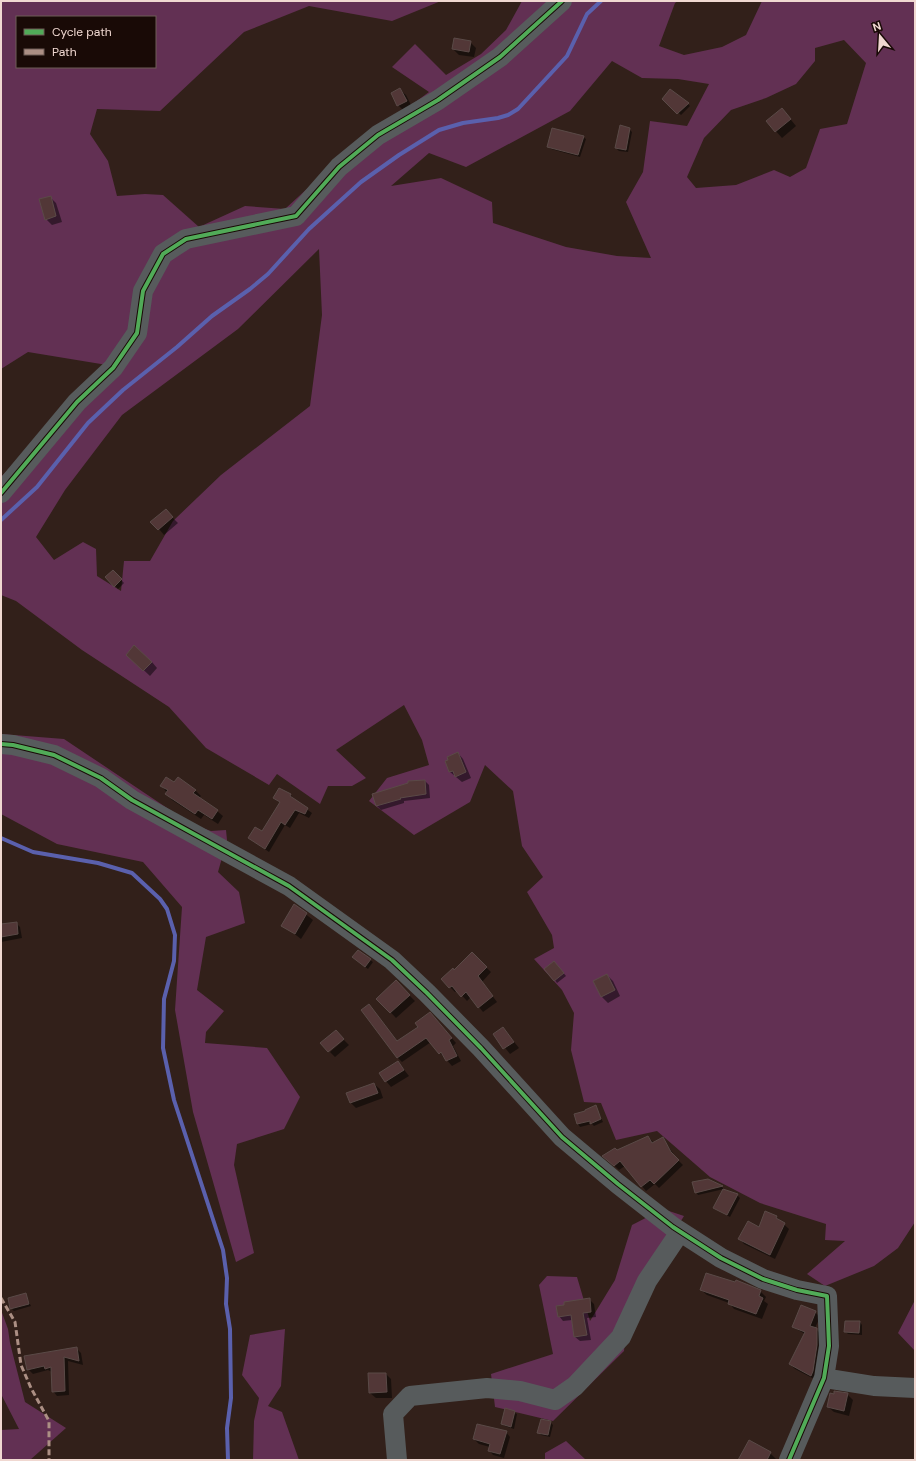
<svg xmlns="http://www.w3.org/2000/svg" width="916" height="1461" font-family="'DM Sans',sans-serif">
<rect width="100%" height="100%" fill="#32201a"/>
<path fill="#623053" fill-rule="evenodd" d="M 1,1 L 441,1 L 392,21 L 309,6 L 244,32 L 160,111 L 97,109 L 90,134 L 108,161 L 117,196 L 145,194 L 163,195 L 199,227 L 245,206 L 285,209 L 346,153 L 429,92 L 392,67 L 415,44 L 446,75 L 481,54 L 506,30 L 522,1 L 678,1 L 675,3 L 659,46 L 684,55 L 722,47 L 746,35 L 762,1 L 915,1 L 915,1222 L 898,1248 L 874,1266 L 825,1286 L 807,1274 L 845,1241 L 825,1240 L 826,1224 L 760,1203 L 710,1177 L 657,1131 L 616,1140 L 601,1103 L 584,1102 L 571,1050 L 574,1013 L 562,990 L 534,959 L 554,948 L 552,935 L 527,892 L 543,877 L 522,846 L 513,791 L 485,765 L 470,802 L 414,835 L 369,801 L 387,778 L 429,765 L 422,740 L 404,705 L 336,750 L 366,778 L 352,786 L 328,786 L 320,804 L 277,774 L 269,785 L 206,748 L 169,707 L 82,650 L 16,601 L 1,595 L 1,477 L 107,365 L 28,352 L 1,369 ZM 17,17 L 155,17 L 155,67 L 17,67 ZM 844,40 L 866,63 L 847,124 L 820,129 L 806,168 L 790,177 L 774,170 L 736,185 L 696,188 L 687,177 L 704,138 L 731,110 L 766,98 L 796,84 L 815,61 L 815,48 ZM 612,61 L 642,78 L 678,79 L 709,84 L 687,126 L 650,121 L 643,172 L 626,202 L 651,258 L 617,256 L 566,247 L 493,223 L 492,202 L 441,178 L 391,186 L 429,153 L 466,167 L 570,111 ZM 319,249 L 322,315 L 310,406 L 221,475 L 173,521 L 150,561 L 124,561 L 121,591 L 97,576 L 96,549 L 83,542 L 54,560 L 36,537 L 65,490 L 122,415 L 238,329 Z
M 1,734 L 64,739 L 191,824 L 211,831 L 226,830 L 227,840 L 218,872 L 239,892 L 245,923 L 206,937 L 197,990 L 224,1011 L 206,1032 L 205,1043 L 267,1048 L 300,1097 L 284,1129 L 237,1144 L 234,1165 L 254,1253 L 236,1262 L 193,1112 L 175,1010 L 182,907 L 143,862 L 57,844 L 1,814 Z
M 663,1209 L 684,1216 L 629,1304 L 624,1351 L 553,1421 L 495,1407 L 491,1374 L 553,1354 L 539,1285 L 547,1276 L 577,1277 L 590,1321 L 615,1280 L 632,1225 Z
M 915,1300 L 915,1351 L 898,1333 Z
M 1,1310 L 8,1329 L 10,1343 L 25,1402 L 66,1428 L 30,1460 L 1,1460 L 1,1430 L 19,1429 L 1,1394 Z
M 285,1329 L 281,1386 L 268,1406 L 282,1412 L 299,1460 L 253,1460 L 254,1421 L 259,1398 L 242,1375 L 250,1335 Z
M 566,1441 L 586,1460 L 545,1460 L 545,1453 Z"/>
<path fill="#0007" d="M 470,42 L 476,48 L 474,57 L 459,55 L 453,49 Z
M 400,90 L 406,95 L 412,107 L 404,111 L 398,105 Z
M 663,99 L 688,104 L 690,106 L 681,115 Z
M 787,115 L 796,126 L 782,138 L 767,121 Z
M 629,129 L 632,132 L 628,152 L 619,151 L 616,148 Z
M 583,137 L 586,139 L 580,157 L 551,149 L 548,147 Z
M 50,197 L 56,203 L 62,222 L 52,225 L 46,219 Z
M 171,516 L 178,523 L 164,535 L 159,529 Z
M 113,571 L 124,583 L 118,589 L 107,577 Z
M 133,660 L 152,662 L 157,668 L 150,676 Z
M 458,753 L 463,759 L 471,778 L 462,782 L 450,772 Z
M 425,781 L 429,785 L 430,798 L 404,801 L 404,803 L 381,810 L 377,806 Z
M 174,783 L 195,790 L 201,796 L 199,798 L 217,811 L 223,816 L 218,824 L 204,815 L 201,819 L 172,800 L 162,786 Z
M 279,789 L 291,795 L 294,800 L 312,813 L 309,818 L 299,813 L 290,828 L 285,825 L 269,852 L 249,838 L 262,832 L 281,803 L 274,798 Z
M 294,905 L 313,920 L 301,939 L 283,925 Z
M 16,923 L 20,927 L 22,938 L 1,942 L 1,946 L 1,925 Z
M 358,951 L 373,962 L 368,969 L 356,960 Z
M 472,954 L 491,972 L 482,982 L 497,1002 L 483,1012 L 471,997 L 467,1001 L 457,990 L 455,992 L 442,979 L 454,971 Z
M 557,965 L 566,976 L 557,983 L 555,980 Z
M 607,975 L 613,981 L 620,996 L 608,1003 L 602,997 L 595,982 Z
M 402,988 L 415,1001 L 396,1018 L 378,999 Z
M 373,1011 L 398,1042 L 435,1018 L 456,1043 L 453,1046 L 461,1061 L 452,1066 L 431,1042 L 402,1062 L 397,1057 Z
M 503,1028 L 519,1048 L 510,1054 L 494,1034 Z
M 344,1040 L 349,1045 L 335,1057 L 330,1052 Z
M 398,1062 L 409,1076 L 391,1087 L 386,1081 Z
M 374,1084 L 380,1089 L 383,1098 L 356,1108 L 350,1102 Z
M 595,1106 L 603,1122 L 594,1126 L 592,1124 L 580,1127 L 578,1124 L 576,1115 L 587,1112 Z
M 648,1137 L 654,1143 L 663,1138 L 676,1158 L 683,1165 L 659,1188 L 655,1184 L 646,1191 L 625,1166 L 619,1170 L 608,1160 L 617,1151 Z
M 707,1180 L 722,1187 L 724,1189 L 698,1195 L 696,1192 Z
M 737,1195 L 740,1198 L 730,1217 L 714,1208 Z
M 776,1217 L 789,1229 L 775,1259 L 744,1244 L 740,1239 Z
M 701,1290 L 760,1291 L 766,1297 L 764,1301 L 768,1304 L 762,1319 L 734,1309 L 729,1303 L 707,1295 Z
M 25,1294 L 31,1306 L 14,1311 L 11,1308 Z
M 589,1299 L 594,1304 L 596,1317 L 587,1318 L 591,1340 L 580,1341 L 575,1337 L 572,1320 L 563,1321 L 559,1316 L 565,1305 Z
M 815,1312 L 820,1317 L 815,1328 L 821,1334 L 816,1380 L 795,1369 L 790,1364 L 805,1334 L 793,1327 Z
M 860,1322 L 862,1325 L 862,1335 L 848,1334 L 845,1331 Z
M 76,1348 L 81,1353 L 83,1365 L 68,1361 L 69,1395 L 57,1396 L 53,1391 L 52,1372 L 48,1370 L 33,1374 L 28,1369 Z
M 386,1374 L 391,1379 L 392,1398 L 376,1398 L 370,1393 Z
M 847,1394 L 853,1400 L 849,1416 L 834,1412 L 828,1407 Z
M 506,1409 L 517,1414 L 514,1429 L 505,1426 L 502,1424 Z
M 550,1422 L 553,1425 L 550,1437 L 541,1435 L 539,1432 Z
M 506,1432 L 510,1437 L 504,1458 L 493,1455 L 489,1450 L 490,1447 L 479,1444 L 474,1439 Z
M 770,1453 L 776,1459 L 775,1460 L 742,1460 Z"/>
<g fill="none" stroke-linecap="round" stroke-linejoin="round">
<path stroke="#5a60ad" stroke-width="4" d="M 1,520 L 37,487 L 88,423 L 123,390 L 177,347 L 212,316 L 250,289 L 268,274 L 309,229 L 361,182 L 399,155 L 439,130 L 463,123 L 498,118 L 508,115 L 518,109 L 567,56 L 587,14 L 601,1
M 1,838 L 33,852 L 98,863 L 132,873 L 160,899 L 167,909 L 175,935 L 174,961 L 164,999 L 163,1048 L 174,1100 L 223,1250 L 227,1278 L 226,1304 L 230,1329 L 231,1398 L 227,1428 L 228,1460"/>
</g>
<path fill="#523737" stroke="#5a4a47" d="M 454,38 L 471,41 L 469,52 L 452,49 Z
M 400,88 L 407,101 L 397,106 L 391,93 Z
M 670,89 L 689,103 L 677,114 L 662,99 Z
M 782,108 L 791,119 L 775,132 L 766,121 Z
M 620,125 L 630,128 L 626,150 L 615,148 Z
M 552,128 L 584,136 L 578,155 L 547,147 Z
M 51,196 L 56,216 L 45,220 L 39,199 Z
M 166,509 L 173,517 L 158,530 L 150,522 Z
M 113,570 L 122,579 L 114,587 L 105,577 Z
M 134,645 L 152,662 L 143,671 L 126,655 Z
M 458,752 L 466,772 L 455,777 L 453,771 L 449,772 L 445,761 L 448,760 L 447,757 Z
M 166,777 L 174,782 L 178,777 L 196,790 L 193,793 L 218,810 L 212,819 L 198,810 L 195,814 L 165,794 L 168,790 L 160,786 Z
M 425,780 L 426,794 L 400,798 L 401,799 L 376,806 L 372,794 L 408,783 L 408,781 Z
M 279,788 L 291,794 L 290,796 L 308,808 L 305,814 L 295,810 L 285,825 L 281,822 L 265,849 L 248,838 L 255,827 L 262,831 L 280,802 L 273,798 Z
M 294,904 L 307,913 L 295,934 L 281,926 Z
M 17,922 L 18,934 L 1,937 L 1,924 Z
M 358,950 L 371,959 L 365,967 L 352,957 Z
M 472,952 L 487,967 L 478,976 L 493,996 L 478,1008 L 466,992 L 461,997 L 452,986 L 449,988 L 441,979 L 453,968 L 454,970 Z
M 554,961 L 564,973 L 554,981 L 544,969 Z
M 607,974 L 615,990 L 601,997 L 593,981 Z
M 396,980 L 410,995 L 390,1013 L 376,999 Z
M 369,1004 L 397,1041 L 418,1027 L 415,1023 L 430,1012 L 452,1038 L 449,1040 L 457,1056 L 446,1061 L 441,1052 L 439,1054 L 426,1038 L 397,1058 L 361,1010 Z
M 503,1027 L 514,1042 L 503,1049 L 493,1034 Z
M 336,1030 L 344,1039 L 328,1052 L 320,1043 Z
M 398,1061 L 404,1070 L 385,1082 L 379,1073 Z
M 374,1083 L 378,1093 L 350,1103 L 346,1093 Z
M 596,1105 L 601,1119 L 590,1124 L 590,1121 L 577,1124 L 574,1114 L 585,1111 L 585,1110 Z
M 648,1136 L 652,1143 L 663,1137 L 671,1152 L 679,1160 L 654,1184 L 650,1180 L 641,1187 L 620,1161 L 614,1166 L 602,1156 L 615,1148 L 617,1150 Z
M 708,1179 L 723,1186 L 695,1193 L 692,1182 Z
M 723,1189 L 738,1194 L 727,1215 L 713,1208 Z
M 765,1211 L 777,1216 L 776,1218 L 785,1223 L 770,1255 L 738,1239 L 748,1221 L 759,1227 Z
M 706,1273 L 735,1282 L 736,1280 L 761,1290 L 759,1296 L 763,1298 L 756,1314 L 728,1304 L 729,1300 L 700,1290 Z
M 26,1293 L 29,1304 L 10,1309 L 8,1298 Z
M 590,1298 L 591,1312 L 583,1313 L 587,1335 L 574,1337 L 571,1315 L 558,1317 L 556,1306 L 564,1305 L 564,1302 Z
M 801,1305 L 816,1311 L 810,1326 L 817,1328 L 817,1345 L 813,1371 L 811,1376 L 789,1364 L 805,1332 L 792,1327 Z
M 845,1321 L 860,1321 L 859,1333 L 844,1332 Z
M 77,1347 L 79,1361 L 64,1357 L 65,1391 L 52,1392 L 51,1367 L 45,1369 L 44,1366 L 27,1370 L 24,1356 Z
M 368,1373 L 386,1373 L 387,1392 L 369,1393 Z
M 834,1391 L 848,1393 L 844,1411 L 827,1407 L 830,1393 L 834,1394 Z
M 505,1408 L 515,1411 L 511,1427 L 501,1424 Z
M 541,1419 L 551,1421 L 548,1435 L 537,1433 Z
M 477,1424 L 507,1431 L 500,1454 L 488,1451 L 490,1444 L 473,1439 Z
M 749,1440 L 771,1452 L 767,1460 L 738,1460 Z"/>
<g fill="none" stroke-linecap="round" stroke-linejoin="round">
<path stroke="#575b5c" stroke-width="20" d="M 1,493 L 77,402 L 113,368 L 137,333 L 143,291 L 163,254 L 186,239 L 296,216 L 339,167 L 378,135 L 438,100 L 500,57 L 562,1
M 1,744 L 13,745 L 54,755 L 101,778 L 132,800 L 289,886 L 392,960 L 427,993 L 481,1048 L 562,1137 L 618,1184 L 673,1227 L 721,1258 L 763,1279 L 797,1290 L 827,1296 L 829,1346 L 824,1378 L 789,1460
M 824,1378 L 874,1386 L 915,1388
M 397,1460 L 393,1414 L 410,1396 L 487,1388 L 520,1391 L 555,1400 L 575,1386 L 621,1337 L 647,1281 L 680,1232"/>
<path stroke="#ac8f84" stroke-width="3" stroke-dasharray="6 3" stroke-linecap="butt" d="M 1,1298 L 15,1322 L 21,1365 L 31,1388 L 49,1421 L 49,1460"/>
<defs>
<path id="cycleway" d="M 1,493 L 77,402 L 113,368 L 137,333 L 143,291 L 163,254 L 186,239 L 296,216 L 339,167 L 378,135 L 438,100 L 500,57 L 562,1
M 1,744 L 13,745 L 54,755 L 101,778 L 132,800 L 289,886 L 392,960 L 427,993 L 481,1048 L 562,1137 L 618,1184 L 673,1227 L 721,1258 L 763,1279 L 797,1290 L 827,1296 L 829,1346 L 824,1378 L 789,1460"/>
</defs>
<use href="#cycleway" stroke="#190a06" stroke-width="6"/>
<use href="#cycleway" stroke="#51ab58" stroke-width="4"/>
</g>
<rect width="916" height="1461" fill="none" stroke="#f0d8d1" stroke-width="4"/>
<rect x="16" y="16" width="140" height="52" fill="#190a06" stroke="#6f5c57"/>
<rect x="24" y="29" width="20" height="6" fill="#51ab58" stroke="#6f5c57"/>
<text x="52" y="36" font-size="12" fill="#f0d8d1">Cycle path</text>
<rect x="24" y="49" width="20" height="6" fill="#ac8f84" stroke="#6f5c57"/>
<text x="52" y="56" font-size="12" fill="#f0d8d1">Path</text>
<g transform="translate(880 36) rotate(342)" stroke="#190a06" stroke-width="3" paint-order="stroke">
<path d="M0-3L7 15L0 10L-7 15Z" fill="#f0d8d1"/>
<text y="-6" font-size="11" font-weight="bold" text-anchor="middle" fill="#f0d8d1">N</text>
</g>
</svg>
